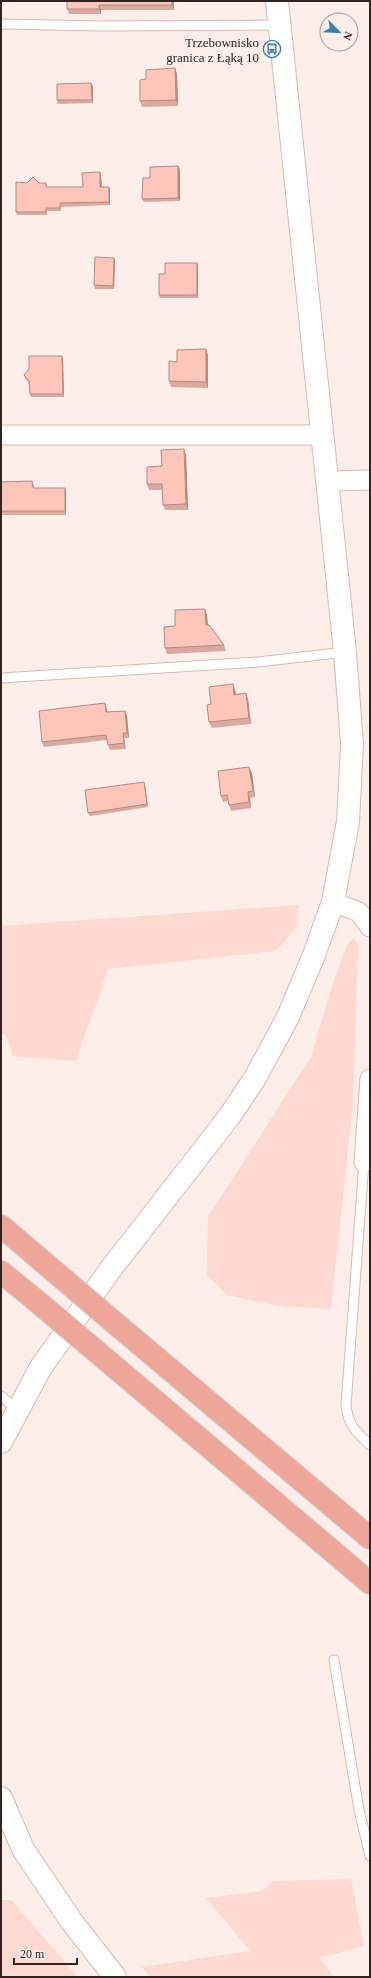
<svg xmlns="http://www.w3.org/2000/svg" width="371" height="1978" font-family="Georgia,serif">
<rect width="100%" height="100%" fill="#fdeeea"/>
<path fill="#fdd9d1" d="M 299,905 L 296,928 L 276,951 L 108,969 L 76,1061 L 13,1056 L 5,1035 L 1,1033 L 1,926 Z
M 354,937 L 358,947 L 353,1103 L 331,1309 L 278,1306 L 227,1295 L 207,1275 L 208,1217 L 311,1057 L 333,983 L 347,945 Z
M 351,1879 L 364,1946 L 319,1958 L 334,1977 L 150,1977 L 142,1967 L 250,1951 L 206,1898 L 262,1891 L 272,1881 Z
M 1,1900 L 11,1900 L 78,1977 L 1,1977 Z"/>
<g fill="none" stroke-linecap="round" stroke-linejoin="round">
<defs>
<path id="service" d="M 1,24 L 100,26 L 280,25
M 1,678 L 258,662 L 345,652
M 364,1162 L 346,1405 C 348,1425 355,1431 370,1445
M 1,1396 L 17,1410
M 334,1660 L 359,1810 L 370,1856"/>
<path id="minor" d="M 1,435 L 323,435
M 328,481 L 370,480
M 333,902 L 359,912 L 370,927
M 364,1162 L 370,1079"/>
<path id="tertiary" d="M 1,1442 L 41,1367 L 110,1270 L 229,1117 L 255,1078 L 288,1017 L 314,955 L 333,902 L 348,822 L 352,744 L 345,652 L 277,1
M 1,1798 L 23,1849 L 72,1922 L 115,1977"/>
<path id="primary" d="M 1,1226 L 55,1272
M 1,1272 L 33,1298
M 116,1324 L 370,1538
M 97,1352 L 370,1583"/>
</defs>
<use href="#service" stroke="#dcb8b0" stroke-width="11"/>
<use href="#minor" stroke="#dcb8b0" stroke-width="21"/>
<use href="#tertiary" stroke="#dcb8b0" stroke-width="24"/>
<use href="#primary" stroke="#d1cfce" stroke-width="24"/>
<use href="#service" stroke="#fff" stroke-width="9"/>
<use href="#minor" stroke="#fff" stroke-width="19"/>
<use href="#tertiary" stroke="#fff" stroke-width="22"/>
<use href="#primary" stroke="#eea699" stroke-width="22"/>
<defs>
<path id="primary-bridge" d="M 55,1272 L 116,1324
M 33,1298 L 97,1352"/>
</defs>
<use href="#primary-bridge" stroke="#d1cfce" stroke-width="24" stroke-linecap="butt"/>
<use href="#primary-bridge" stroke="#eea699" stroke-width="22"/>
</g>
<path fill="#daaaa0" d="M 67,1 L 174,1 L 174,10 L 101,10 L 101,14 L 69,14 L 67,9 Z
M 175,68 L 177,74 L 178,106 L 142,107 L 140,101 L 146,79 Z
M 93,86 L 93,103 L 58,104 L 57,100 Z
M 178,166 L 180,170 L 180,201 L 144,202 L 142,199 L 150,178 Z
M 100,172 L 101,176 L 102,187 L 110,190 L 110,205 L 61,207 L 61,211 L 47,211 L 47,215 L 17,215 L 16,212 L 39,183 L 46,183 L 47,187 L 83,187 Z
M 114,258 L 115,261 L 114,289 L 95,289 L 94,285 Z
M 197,263 L 198,266 L 198,298 L 160,298 L 159,295 Z
M 208,355 L 208,388 L 171,387 L 169,381 L 177,362 Z
M 63,359 L 64,397 L 31,397 L 30,394 L 29,383 L 25,378 L 24,375 Z
M 186,455 L 188,510 L 165,510 L 163,505 L 162,490 L 149,490 L 147,484 L 162,466 Z
M 32,481 L 34,485 L 34,488 L 66,491 L 66,515 L 1,515 L 1,482 Z
M 205,609 L 207,615 L 208,625 L 224,645 L 226,651 L 167,654 L 165,648 L 175,626 Z
M 233,684 L 235,690 L 236,694 L 246,693 L 248,699 L 251,724 L 212,728 L 209,722 L 211,704 Z
M 107,709 L 107,712 L 125,711 L 127,716 L 129,738 L 124,738 L 126,749 L 110,750 L 108,745 L 107,740 L 44,747 L 42,742 Z
M 252,773 L 255,797 L 250,798 L 251,808 L 231,811 L 229,805 L 228,801 L 223,802 L 221,796 Z
M 145,785 L 148,807 L 90,816 L 88,813 Z"/>
<path fill="#b28b82" d="M 172,1 L 174,1 L 174,10 L 172,5 Z
M 99,5 L 101,10 L 101,14 L 99,9 Z
M 175,68 L 177,74 L 178,106 L 176,100 Z
M 91,83 L 93,86 L 93,103 L 92,100 Z
M 178,166 L 180,170 L 180,201 L 178,198 Z
M 100,172 L 101,176 L 102,190 L 100,187 Z
M 109,187 L 110,190 L 110,205 L 109,202 Z
M 114,258 L 115,261 L 114,289 L 113,286 Z
M 197,263 L 198,266 L 198,298 L 197,295 Z
M 206,349 L 208,355 L 208,388 L 206,382 Z
M 62,356 L 63,359 L 64,397 L 63,394 Z
M 184,449 L 186,455 L 188,510 L 186,504 Z
M 65,488 L 66,491 L 66,515 L 65,511 Z
M 205,609 L 207,615 L 208,631 L 206,625 Z
M 233,684 L 235,690 L 237,701 L 234,695 Z
M 246,693 L 248,699 L 251,724 L 249,718 Z
M 105,703 L 107,709 L 108,718 L 106,712 Z
M 125,711 L 127,716 L 129,738 L 127,733 Z
M 123,733 L 124,738 L 126,749 L 124,743 Z
M 249,767 L 252,773 L 255,797 L 253,791 Z
M 144,782 L 145,785 L 148,807 L 147,804 Z
M 248,792 L 250,798 L 251,808 L 249,802 Z"/>
<path fill="#fec6ba" stroke="#b28b82" d="M 67,1 L 172,1 L 172,5 L 99,5 L 99,9 L 67,9 Z
M 175,68 L 176,100 L 140,101 L 140,80 L 146,79 L 146,70 Z
M 91,83 L 92,100 L 57,100 L 57,84 Z
M 178,166 L 178,198 L 142,199 L 143,178 L 150,178 L 150,167 Z
M 100,172 L 100,187 L 109,187 L 109,202 L 60,203 L 60,208 L 46,208 L 46,212 L 16,212 L 16,182 L 27,183 L 33,177 L 39,183 L 46,183 L 46,187 L 83,187 L 82,173 Z
M 95,257 L 114,258 L 113,286 L 94,285 Z
M 165,263 L 197,263 L 197,295 L 159,295 L 159,274 L 165,274 Z
M 206,349 L 206,382 L 169,381 L 169,361 L 177,362 L 177,350 Z
M 29,356 L 62,356 L 63,394 L 30,394 L 29,381 L 24,375 L 29,369 Z
M 184,449 L 186,504 L 163,505 L 162,484 L 147,484 L 147,467 L 162,466 L 161,450 Z
M 32,481 L 33,488 L 65,488 L 65,511 L 1,511 L 1,482 Z
M 205,609 L 206,625 L 209,625 L 224,645 L 165,648 L 164,627 L 175,626 L 175,610 Z
M 233,684 L 234,695 L 246,693 L 249,718 L 209,722 L 207,705 L 211,704 L 209,687 Z
M 105,703 L 106,712 L 125,711 L 127,733 L 123,733 L 124,743 L 108,745 L 106,735 L 42,742 L 39,711 Z
M 249,767 L 253,791 L 248,792 L 249,802 L 229,805 L 227,795 L 221,796 L 218,771 Z
M 144,782 L 147,804 L 88,813 L 85,790 Z"/>
<defs>
<symbol id="bus-ring" viewBox="-11 -11 22 22"><circle r="9.5" fill="#fdeeea" stroke="#3782b5" stroke-width="1.5"/><path d="M-5-6H5V4H4V6H2V4H-2V6H-4V4H-5ZM-3.5-4V0h7V-4ZM-3.5 1.2v1.5H-2V1.2ZM2 1.2v1.5H3.5V1.2Z" fill="#3782b5"/></symbol>
</defs>
<g fill-rule="evenodd">
<use href="#bus-ring" x="262" y="39" width="20" height="20"/>
</g>
<g text-anchor="middle" dominant-baseline="central" stroke-width="3" stroke-linejoin="round" paint-order="stroke">
<g font-size="13" fill="#302320" stroke="#fdeeea" text-anchor="end">
<text x="259" y="42">Trzebownisko<tspan x="259" dy="15">granica z Łąką 10</tspan></text>
</g>
</g>
<rect width="371" height="1978" fill="none" stroke="#302320" stroke-width="4"/>
<g transform="translate(339 32) rotate(114)"><circle r="19" fill="#fdeeea" stroke="#ab9d99"/>
<path d="M0-3L7 15L0 10L-7 15Z" fill="#3782b5"/>
<text y="-6" font-size="11" font-weight="bold" text-anchor="middle" fill="#302320">N</text>
</g>
<path d="M14 1958v6h63v-6" fill="none" stroke="#302320" stroke-width="2"/>
<text x="20" y="1958" font-size="12" fill="#302320" stroke="#fdeeea" stroke-width="3" paint-order="stroke">20 m</text>
</svg>
